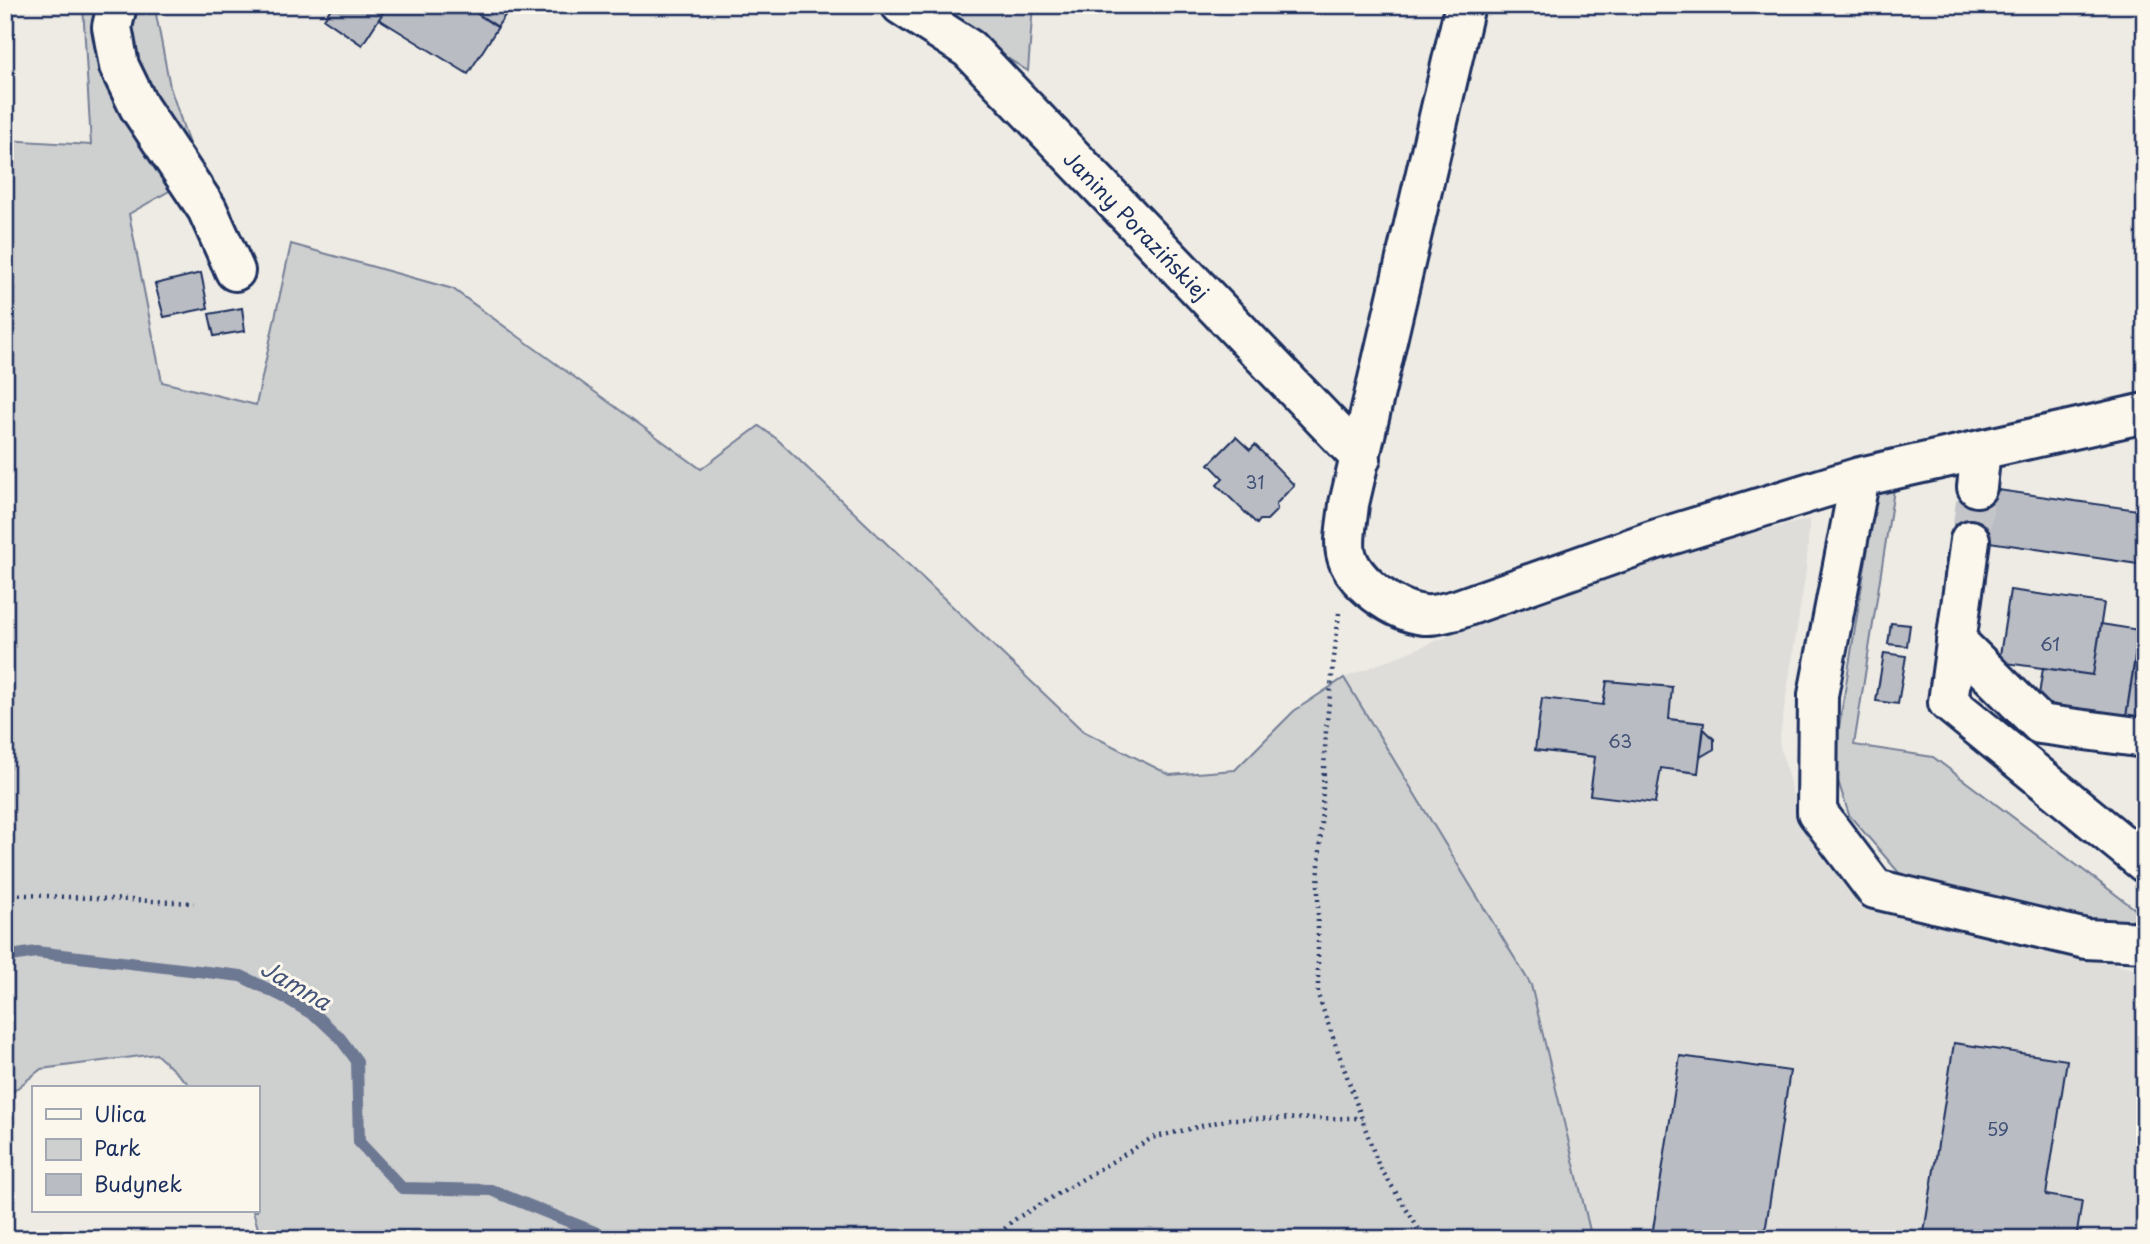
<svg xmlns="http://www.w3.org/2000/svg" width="2150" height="1244" font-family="'Playpen Sans',sans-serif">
<rect width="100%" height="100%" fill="#eeebe4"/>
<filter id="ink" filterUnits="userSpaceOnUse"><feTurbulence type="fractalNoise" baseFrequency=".0143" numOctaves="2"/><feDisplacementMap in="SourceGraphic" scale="14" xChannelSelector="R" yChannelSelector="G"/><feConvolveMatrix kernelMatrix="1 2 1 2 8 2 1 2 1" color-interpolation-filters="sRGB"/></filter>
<g filter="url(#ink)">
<path fill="#deddda" d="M 1810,519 L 1806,571 L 1779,742 L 1801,825 L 1856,896 L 2145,972 L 2145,1239 L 1592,1239 L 1531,985 L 1344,678 L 1623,566 Z"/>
<path fill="#cecfcf" stroke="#747f96" stroke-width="2" d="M 83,5 L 158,5 L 155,9 L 170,87 L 199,174 L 129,214 L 162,382 L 256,405 L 291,244 L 453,289 L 701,469 L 759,426 L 777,439 L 1083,731 L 1170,775 L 1235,770 L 1294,711 L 1344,678 L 1531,985 L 1592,1239 L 261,1239 L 253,1211 L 257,1211 L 257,1088 L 193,1088 L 156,1054 L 41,1069 L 5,1098 L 5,140 L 91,145 Z
M 921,5 L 1033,5 L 1028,71 Z
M 1895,483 L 1854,745 L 1933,757 L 2143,915 L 2107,931 L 1913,889 L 1849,815 L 1833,765 L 1878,485 Z"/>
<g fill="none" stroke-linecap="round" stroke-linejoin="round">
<path stroke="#6d7892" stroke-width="12" d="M 5,957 L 36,952 L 241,976 L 286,998 L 319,1018 L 340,1038 L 357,1061 L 359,1142 L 402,1188 L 491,1190 L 612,1239"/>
</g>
<path fill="#b9bcc3" stroke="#1b2f5e" stroke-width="2" d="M 333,5 L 388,5 L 362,45 L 324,19 Z
M 388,5 L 464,5 L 498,27 L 468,74 L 379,19 Z
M 464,5 L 512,5 L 497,27 Z
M 201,273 L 208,308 L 164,317 L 155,284 Z
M 242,308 L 245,331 L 214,336 L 209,314 Z
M 1236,437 L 1250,450 L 1255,445 L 1294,485 L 1276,504 L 1277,510 L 1267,520 L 1260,520 L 1257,524 L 1217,485 L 1223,478 L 1209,464 Z
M 1963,485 L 2145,511 L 2145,565 L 1955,537 Z
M 2010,590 L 2104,603 L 2093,675 L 1999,662 Z
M 1891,623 L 1910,625 L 1907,646 L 1888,644 Z
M 2101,624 L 2139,630 L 2125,723 L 2055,716 L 2056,705 L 2038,702 L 2043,668 L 2093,675 Z
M 2139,634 L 2145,635 L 2145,726 L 2125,723 Z
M 1884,653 L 1906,656 L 1898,704 L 1876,701 Z
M 1607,681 L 1672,687 L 1669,719 L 1704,723 L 1698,773 L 1661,768 L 1655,803 L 1590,795 L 1595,757 L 1535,750 L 1542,698 L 1603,705 Z
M 1704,729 L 1714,739 L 1714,749 L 1700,757 Z
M 1954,1043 L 2067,1060 L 2046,1195 L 2082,1201 L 2076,1239 L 1923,1239 Z
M 1680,1056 L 1790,1071 L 1764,1239 L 1672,1239 L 1652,1236 Z"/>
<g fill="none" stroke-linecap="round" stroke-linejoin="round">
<path stroke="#c4c5c9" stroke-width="38" stroke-dasharray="38 19" stroke-linecap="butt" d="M 1970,540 L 1977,487"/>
<defs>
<path id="minor" d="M 117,5 L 112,27 L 119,66 L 139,107 L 207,209 L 235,271
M 901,5 L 969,49 L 1361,458
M 1465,5 L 1349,504 C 1348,518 1343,539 1346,553 C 1352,582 1395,612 1424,615 C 1434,616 1446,612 1456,610 L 1654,540 L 1860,477 L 2145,413
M 1860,477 L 1818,695 L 1817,812 L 1875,889 L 2086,939 L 2145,942
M 1977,487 L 1981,450
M 1970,540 L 1948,702 L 2145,863
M 1956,641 L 2040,724 L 2145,738"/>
</defs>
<use href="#minor" stroke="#1b2f5e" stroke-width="44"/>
<path stroke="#1b2f5e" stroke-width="4.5" stroke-dasharray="2 5" stroke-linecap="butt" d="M 1339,613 L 1326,730 L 1318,886 L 1318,995 L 1378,1164 L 1425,1239
M 5,894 L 194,903
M 995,1239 L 1012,1221 L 1152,1138 L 1230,1119 L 1362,1118"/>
<use href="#minor" stroke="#fbf7ec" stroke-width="38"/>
</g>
</g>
<g text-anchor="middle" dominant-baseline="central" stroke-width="6" stroke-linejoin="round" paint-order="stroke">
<g font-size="18" fill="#425277">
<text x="1255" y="481">31</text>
<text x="2050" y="643">61</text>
<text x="1620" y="740">63</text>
<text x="1998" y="1128">59</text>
</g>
<g font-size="21" fill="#1b2f5e" stroke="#fbf7ec">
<text transform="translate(1137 225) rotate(46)">Janiny Porazińskiej</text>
</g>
<g font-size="23" font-style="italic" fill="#445378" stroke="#fbf7ec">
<text transform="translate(296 984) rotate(30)">Jamna</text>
</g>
</g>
<rect width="2150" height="1244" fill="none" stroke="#fbf7ec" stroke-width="28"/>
<rect x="14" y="14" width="2122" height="1216" fill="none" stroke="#1b2f5e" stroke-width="2.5" filter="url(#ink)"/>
<rect x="32" y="1086" width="228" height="126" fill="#fbf7ec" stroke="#a1a7b3" stroke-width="2"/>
<rect x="46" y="1109" width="35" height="10" fill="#fbf7ec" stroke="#a1a7b3" stroke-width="2"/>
<text x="94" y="1122" font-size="21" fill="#1b2f5e">Ulica</text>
<rect x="46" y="1139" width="35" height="21" fill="#cecfcf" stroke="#a1a7b3" stroke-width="2"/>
<text x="94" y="1156" font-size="21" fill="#1b2f5e">Park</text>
<rect x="46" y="1174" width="35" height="21" fill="#b9bcc3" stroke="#a1a7b3" stroke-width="2"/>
<text x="94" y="1192" font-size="21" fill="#1b2f5e">Budynek</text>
</svg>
